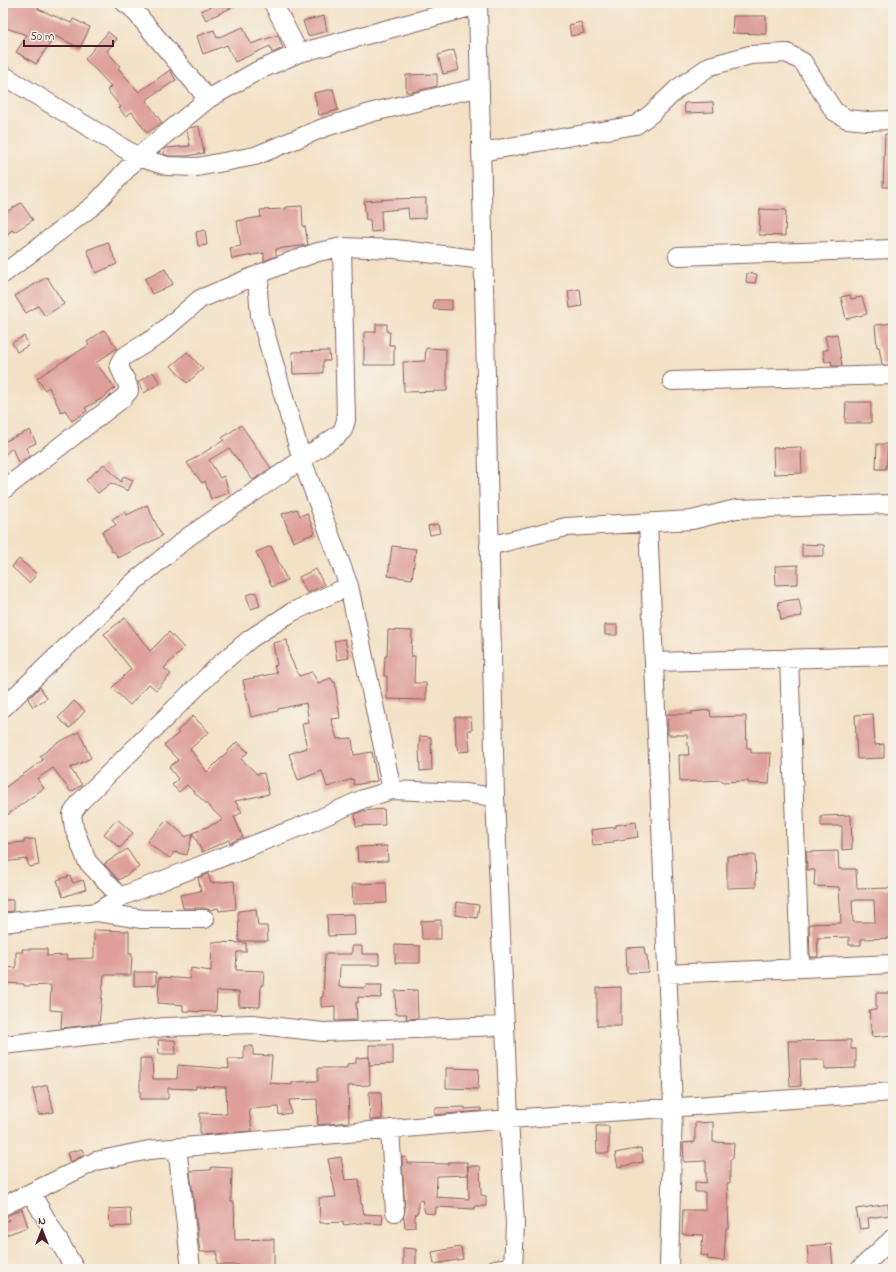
<svg xmlns="http://www.w3.org/2000/svg" width="896" height="1272" font-family="'Indie Flower',sans-serif">
<rect width="100%" height="100%" fill="#f7f3e8"/>
<filter id="ink" filterUnits="userSpaceOnUse"><feTurbulence type="fractalNoise" baseFrequency=".025" numOctaves="2"/><feDisplacementMap in="SourceGraphic" scale="8" xChannelSelector="R" yChannelSelector="G"/><feConvolveMatrix kernelMatrix="1 2 1 2 8 2 1 2 1" color-interpolation-filters="sRGB"/></filter>
<filter id="wash" filterUnits="userSpaceOnUse"><feTurbulence type="fractalNoise" baseFrequency=".012" numOctaves="4" result="noise"/><feDisplacementMap in="SourceGraphic" scale="16" xChannelSelector="R" yChannelSelector="G"/><feGaussianBlur stdDeviation="0.9" result="paint"/><feColorMatrix in="noise" values="0 0 0 0 0 0 0 0 0 0 0 0 0 0 0 0 0 1.4 0 .05"/><feComposite in="paint" operator="in"/></filter>
<g filter="url(#wash)">
<rect width="100%" height="100%" fill="#f3e1c6"/>
<g id="blocks">
<path fill="#de9f9a" fill-rule="evenodd" d="M 3,3 L 41,3 L 38,9 L 71,23 L 73,19 L 90,27 L 80,48 L 55,36 L 36,64 L 16,52 L 27,35 L 3,27 Z
M 219,3 L 241,3 L 206,20 L 201,11 Z
M 324,16 L 327,31 L 308,36 L 303,21 Z
M 733,16 L 766,16 L 766,34 L 732,33 Z
M 581,22 L 584,33 L 571,36 L 569,25 Z
M 243,27 L 251,44 L 278,35 L 283,48 L 272,53 L 270,46 L 235,62 L 227,45 L 203,54 L 197,36 L 214,30 L 217,38 Z
M 108,32 L 117,39 L 107,51 L 120,66 L 118,68 L 139,92 L 170,70 L 176,80 L 146,100 L 162,123 L 147,133 L 132,112 L 125,116 L 119,108 L 121,107 L 107,90 L 111,86 L 85,59 Z
M 454,50 L 459,70 L 443,74 L 438,55 Z
M 437,74 L 437,86 L 412,92 L 406,92 L 406,75 Z
M 333,89 L 338,110 L 319,115 L 314,93 Z
M 713,102 L 714,112 L 685,113 L 684,103 Z
M 199,126 L 204,153 L 187,156 L 169,156 L 164,154 L 164,149 L 166,148 L 190,146 L 187,130 L 189,128 Z
M 885,134 L 893,134 L 893,187 L 883,187 Z
M 426,198 L 426,218 L 409,219 L 408,208 L 381,211 L 382,231 L 371,232 L 370,220 L 366,220 L 364,201 L 392,199 Z
M 21,203 L 33,220 L 14,232 L 12,230 L 3,238 L 3,214 Z
M 302,206 L 303,227 L 305,226 L 308,245 L 276,249 L 276,256 L 264,261 L 264,253 L 232,259 L 230,248 L 241,246 L 237,221 L 261,217 L 260,210 L 286,209 L 286,207 Z
M 760,209 L 786,210 L 785,236 L 759,235 Z
M 205,230 L 207,245 L 198,246 L 196,232 Z
M 108,242 L 117,264 L 96,273 L 87,250 Z
M 165,269 L 173,284 L 152,294 L 145,279 Z
M 747,273 L 757,274 L 755,283 L 746,282 Z
M 47,277 L 64,304 L 45,316 L 38,306 L 26,313 L 15,296 Z
M 580,289 L 582,306 L 570,308 L 568,291 Z
M 850,295 L 851,299 L 862,297 L 867,314 L 846,319 L 841,297 Z
M 434,300 L 452,300 L 452,310 L 433,309 Z
M 893,323 L 893,365 L 882,365 L 879,347 L 877,347 L 875,325 Z
M 376,324 L 387,324 L 387,332 L 390,332 L 389,345 L 394,345 L 394,365 L 364,365 L 364,332 L 376,332 Z
M 104,330 L 117,348 L 96,363 L 115,388 L 103,398 L 85,408 L 87,411 L 72,421 L 65,410 L 61,412 L 49,387 L 45,390 L 37,378 L 89,345 L 87,342 Z
M 837,334 L 842,366 L 832,366 L 831,361 L 825,362 L 823,350 L 828,350 L 825,336 Z
M 24,336 L 29,345 L 17,352 L 12,343 Z
M 426,348 L 446,349 L 446,375 L 447,375 L 447,391 L 404,392 L 403,362 L 425,361 Z
M 329,351 L 330,361 L 323,361 L 323,373 L 293,374 L 292,352 Z
M 187,352 L 203,369 L 187,383 L 171,366 Z
M 153,372 L 160,383 L 144,393 L 138,382 Z
M 846,402 L 871,402 L 871,423 L 845,423 Z
M 241,425 L 271,468 L 253,480 L 229,448 L 209,460 L 220,478 L 224,476 L 229,493 L 211,499 L 205,481 L 202,483 L 187,463 L 224,440 L 222,438 Z
M 30,430 L 36,443 L 26,448 L 30,456 L 18,463 L 12,448 L 3,456 L 3,442 Z
M 877,444 L 888,444 L 886,469 L 876,469 Z
M 801,447 L 802,473 L 774,474 L 773,448 Z
M 104,464 L 121,482 L 124,476 L 133,480 L 128,491 L 111,483 L 98,493 L 86,480 Z
M 147,505 L 162,536 L 118,558 L 114,551 L 112,552 L 102,532 L 116,525 L 112,519 L 125,512 L 127,515 Z
M 297,509 L 300,516 L 307,513 L 315,533 L 293,542 L 282,514 Z
M 438,524 L 440,533 L 430,535 L 428,526 Z
M 802,544 L 824,545 L 824,556 L 802,556 Z
M 271,546 L 287,580 L 272,587 L 256,552 Z
M 392,546 L 416,549 L 412,579 L 388,576 Z
M 19,559 L 37,574 L 29,583 L 12,567 Z
M 798,565 L 798,584 L 776,585 L 775,566 Z
M 316,569 L 324,585 L 307,593 L 299,577 Z
M 256,592 L 260,606 L 251,609 L 246,595 Z
M 799,599 L 802,616 L 781,620 L 778,602 Z
M 125,618 L 150,651 L 169,632 L 184,648 L 164,668 L 171,674 L 156,690 L 149,684 L 130,705 L 112,688 L 131,669 L 104,634 Z
M 605,625 L 617,625 L 617,635 L 605,635 Z
M 388,630 L 412,631 L 411,656 L 415,656 L 414,683 L 426,683 L 426,700 L 387,699 L 387,676 L 384,676 L 385,656 L 387,656 Z
M 345,639 L 349,658 L 337,660 L 334,641 Z
M 287,640 L 290,657 L 299,676 L 312,672 L 318,683 L 331,678 L 333,682 L 335,682 L 340,718 L 331,719 L 337,739 L 352,738 L 354,755 L 372,752 L 377,781 L 354,785 L 353,779 L 327,787 L 322,771 L 298,780 L 289,754 L 307,748 L 302,724 L 309,723 L 306,703 L 278,709 L 278,711 L 251,717 L 243,680 L 277,673 L 274,666 L 277,665 L 273,643 Z
M 40,687 L 47,698 L 33,707 L 28,699 Z
M 74,701 L 85,711 L 70,728 L 58,718 Z
M 710,710 L 711,717 L 746,716 L 747,748 L 751,748 L 751,753 L 771,753 L 769,784 L 748,783 L 748,781 L 722,782 L 722,780 L 680,782 L 679,755 L 689,755 L 687,735 L 668,735 L 667,714 L 692,714 L 691,712 Z
M 873,714 L 875,745 L 884,744 L 884,758 L 857,759 L 855,715 Z
M 193,716 L 209,732 L 190,749 L 207,772 L 237,742 L 248,752 L 241,759 L 257,774 L 264,773 L 269,794 L 235,801 L 242,812 L 234,817 L 243,837 L 230,843 L 229,840 L 202,852 L 193,833 L 223,820 L 187,785 L 179,792 L 172,785 L 178,779 L 169,767 L 178,760 L 164,745 L 179,733 L 177,731 Z
M 455,717 L 471,717 L 472,730 L 468,730 L 470,751 L 459,752 L 458,746 L 456,746 Z
M 79,732 L 91,758 L 70,768 L 82,785 L 71,792 L 53,768 L 37,779 L 44,788 L 3,818 L 3,789 L 43,760 L 40,756 L 57,743 Z
M 420,736 L 431,737 L 432,770 L 420,771 L 419,747 Z
M 384,809 L 385,825 L 356,826 L 355,814 L 362,811 Z
M 851,815 L 852,849 L 842,850 L 842,826 L 821,826 L 821,816 Z
M 117,819 L 133,833 L 120,848 L 104,834 Z
M 167,820 L 186,837 L 193,833 L 187,855 L 174,852 L 170,858 L 157,850 L 147,841 Z
M 636,822 L 638,837 L 613,841 L 613,843 L 593,845 L 591,830 L 616,827 L 616,825 Z
M 35,839 L 39,865 L 29,867 L 27,859 L 3,862 L 3,844 L 24,842 L 24,840 Z
M 387,846 L 388,861 L 358,862 L 357,847 Z
M 127,849 L 139,867 L 119,880 L 104,864 Z
M 838,851 L 839,869 L 856,869 L 857,889 L 893,888 L 893,938 L 861,939 L 861,945 L 849,945 L 849,937 L 817,938 L 818,957 L 810,957 L 809,924 L 841,923 L 839,887 L 814,886 L 815,870 L 807,870 L 806,852 ZM 852,900 L 874,900 L 875,922 L 853,922 Z
M 755,855 L 756,887 L 727,888 L 727,856 Z
M 208,874 L 211,883 L 234,881 L 236,909 L 219,911 L 218,908 L 210,910 L 205,908 L 183,908 L 180,895 L 201,891 L 198,878 Z
M 70,876 L 73,883 L 83,880 L 86,889 L 63,897 L 57,880 Z
M 386,883 L 387,903 L 353,904 L 352,884 Z
M 3,900 L 13,900 L 13,911 L 3,912 Z
M 456,902 L 479,905 L 477,918 L 455,915 Z
M 256,909 L 258,926 L 267,926 L 268,941 L 239,941 L 238,911 Z
M 354,914 L 355,935 L 328,936 L 327,915 Z
M 441,920 L 441,939 L 422,939 L 421,921 Z
M 94,930 L 129,931 L 129,954 L 132,954 L 131,975 L 104,975 L 99,1024 L 61,1028 L 62,1011 L 50,1010 L 51,985 L 24,986 L 24,984 L 3,983 L 3,967 L 16,968 L 16,952 L 23,952 L 22,949 L 47,949 L 47,956 L 67,955 L 67,959 L 94,958 Z
M 212,942 L 246,943 L 246,952 L 237,952 L 236,970 L 264,971 L 263,985 L 261,985 L 260,1007 L 239,1006 L 239,992 L 217,991 L 216,1012 L 183,1011 L 183,1005 L 158,1003 L 159,977 L 190,979 L 191,968 L 211,971 Z
M 395,945 L 420,946 L 420,963 L 395,963 Z
M 352,946 L 362,946 L 362,954 L 379,954 L 379,965 L 340,965 L 339,987 L 365,988 L 366,985 L 382,985 L 381,998 L 358,997 L 358,1003 L 356,1002 L 357,1020 L 335,1021 L 335,1006 L 321,1007 L 321,997 L 323,997 L 325,954 L 352,954 Z
M 644,947 L 645,955 L 647,955 L 648,972 L 627,973 L 626,948 Z
M 134,972 L 156,972 L 156,985 L 134,986 Z
M 621,987 L 621,1026 L 597,1026 L 597,988 Z
M 417,990 L 418,1018 L 406,1019 L 407,1014 L 396,1014 L 395,991 Z
M 876,993 L 893,993 L 893,1035 L 872,1037 L 869,1010 L 876,1010 Z
M 158,1040 L 175,1040 L 176,1054 L 159,1054 Z
M 851,1040 L 851,1049 L 856,1049 L 856,1068 L 825,1069 L 825,1060 L 800,1060 L 801,1086 L 790,1087 L 788,1041 Z
M 369,1045 L 393,1045 L 393,1064 L 369,1065 Z
M 244,1046 L 253,1046 L 253,1055 L 272,1056 L 270,1083 L 292,1085 L 292,1082 L 318,1081 L 318,1068 L 347,1068 L 347,1064 L 356,1063 L 356,1058 L 369,1057 L 370,1085 L 348,1086 L 349,1122 L 318,1125 L 317,1099 L 289,1100 L 291,1113 L 279,1115 L 278,1107 L 249,1109 L 252,1131 L 200,1135 L 200,1113 L 227,1114 L 226,1087 L 196,1086 L 196,1089 L 168,1088 L 168,1099 L 140,1099 L 140,1058 L 152,1058 L 153,1079 L 177,1079 L 178,1065 L 229,1069 L 228,1059 L 244,1059 Z
M 446,1068 L 479,1069 L 478,1089 L 446,1088 Z
M 47,1085 L 54,1112 L 39,1115 L 33,1089 Z
M 369,1092 L 381,1092 L 382,1119 L 370,1120 Z
M 465,1107 L 465,1109 L 481,1108 L 481,1111 L 435,1115 L 435,1108 Z
M 713,1122 L 713,1142 L 734,1143 L 733,1159 L 730,1159 L 730,1183 L 727,1183 L 729,1228 L 726,1228 L 724,1261 L 707,1259 L 708,1256 L 701,1255 L 703,1235 L 682,1234 L 683,1210 L 705,1210 L 705,1192 L 695,1192 L 695,1182 L 706,1183 L 706,1161 L 684,1162 L 683,1143 L 695,1142 L 695,1123 Z
M 596,1126 L 609,1126 L 609,1153 L 597,1153 Z
M 641,1148 L 643,1162 L 618,1167 L 615,1153 Z
M 82,1149 L 84,1155 L 70,1162 L 67,1153 Z
M 341,1157 L 345,1180 L 359,1179 L 361,1204 L 362,1204 L 364,1214 L 383,1215 L 382,1224 L 360,1223 L 343,1225 L 343,1222 L 320,1223 L 319,1198 L 336,1197 L 328,1159 Z
M 402,1157 L 406,1157 L 407,1163 L 449,1164 L 449,1162 L 467,1162 L 468,1175 L 437,1176 L 436,1197 L 469,1199 L 468,1166 L 480,1166 L 481,1195 L 486,1196 L 486,1206 L 475,1206 L 475,1209 L 436,1207 L 435,1214 L 425,1213 L 422,1200 L 418,1201 L 418,1213 L 416,1213 L 415,1217 L 415,1227 L 405,1228 L 404,1218 L 403,1218 L 405,1211 Z
M 211,1167 L 232,1168 L 231,1202 L 234,1202 L 235,1240 L 274,1239 L 274,1265 L 258,1265 L 258,1269 L 239,1269 L 239,1265 L 217,1265 L 217,1251 L 200,1252 L 190,1171 L 211,1170 Z
M 888,1204 L 889,1215 L 868,1218 L 869,1228 L 860,1229 L 856,1209 Z
M 130,1208 L 131,1226 L 110,1227 L 109,1209 Z
M 22,1209 L 28,1227 L 3,1236 L 3,1222 L 9,1220 L 7,1216 Z
M 831,1244 L 833,1269 L 809,1269 L 807,1246 Z
M 461,1247 L 463,1259 L 434,1264 L 432,1252 Z
M 403,1248 L 416,1249 L 416,1269 L 403,1269 Z"/>
</g>
</g>
<g filter="url(#ink)">
<use href="#blocks" fill-opacity="0" stroke="#856361" stroke-width="1"/>
<g fill="none" stroke-linecap="round" stroke-linejoin="round">
<defs>
<path id="minor" d="M 125,3 L 132,8 L 208,99
M 273,3 L 299,53
M 478,3 L 495,797 L 509,1119 L 515,1224 L 513,1269
M 3,75 L 138,157 L 167,166 L 197,167 L 255,156 L 323,128 L 373,112 L 480,87
M 481,152 L 636,125 L 651,114 L 677,89 L 710,66 L 750,55 L 787,53 L 803,62 L 834,111 L 847,119 L 867,121 L 893,120
M 678,256 L 893,249
M 261,273 L 258,291 L 260,315 L 302,460 L 349,586 L 392,790
M 3,274 L 94,205 L 138,157 L 208,99 L 257,71 L 299,53 L 478,5
M 672,381 L 893,375
M 3,490 L 123,398 L 129,391 C 128,380 121,375 119,364 L 123,357 L 156,337 L 200,299 L 281,265 L 318,252 L 342,247 L 395,249 L 483,260
M 648,523 L 673,1107 L 669,1269
M 489,546 L 566,527 L 692,520 L 736,509 L 893,504
M 789,658 L 800,968
M 654,662 L 893,656
M 3,708 L 135,581 L 188,537 L 338,435 L 343,430 L 346,420 L 342,247
M 120,897 L 87,861 L 74,828 L 72,814 L 80,802 L 218,666 L 250,639 L 292,612 L 349,586
M 97,912 L 142,919 L 205,919
M 3,923 L 97,912 L 120,897 L 312,822 L 363,799 L 392,790 L 465,793 L 495,797
M 667,974 L 893,964
M 3,1045 L 165,1027 L 252,1024 L 323,1032 L 504,1026
M 390,1129 L 395,1212
M 177,1147 L 191,1269
M 31,1193 L 75,1269
M 3,1206 L 96,1161 L 149,1150 L 509,1119 L 893,1092
M 495,1269 L 513,1267
M 860,1269 L 893,1238"/>
</defs>
<use href="#minor" stroke="#856361" stroke-width="20"/>
<use href="#minor" stroke="#fff" stroke-width="18"/>
</g>
</g>
<rect width="896" height="1272" fill="none" stroke="#f7f3e8" stroke-width="16"/>
<g transform="translate(42 1230)" stroke="#f7f3e8" stroke-width="3" paint-order="stroke">
<path d="M0-3L7 15L0 10L-7 15Z" fill="#4a1f2b"/>
<text y="-6" font-size="11" font-weight="bold" text-anchor="middle" fill="#4a1f2b">N</text>
</g>
<path d="M24 40v6h89v-6" fill="none" stroke="#4a1f2b" stroke-width="2"/>
<text x="30" y="40" font-size="12" fill="#4a1f2b" stroke="#f7f3e8" stroke-width="3" paint-order="stroke">50 m</text>
</svg>
